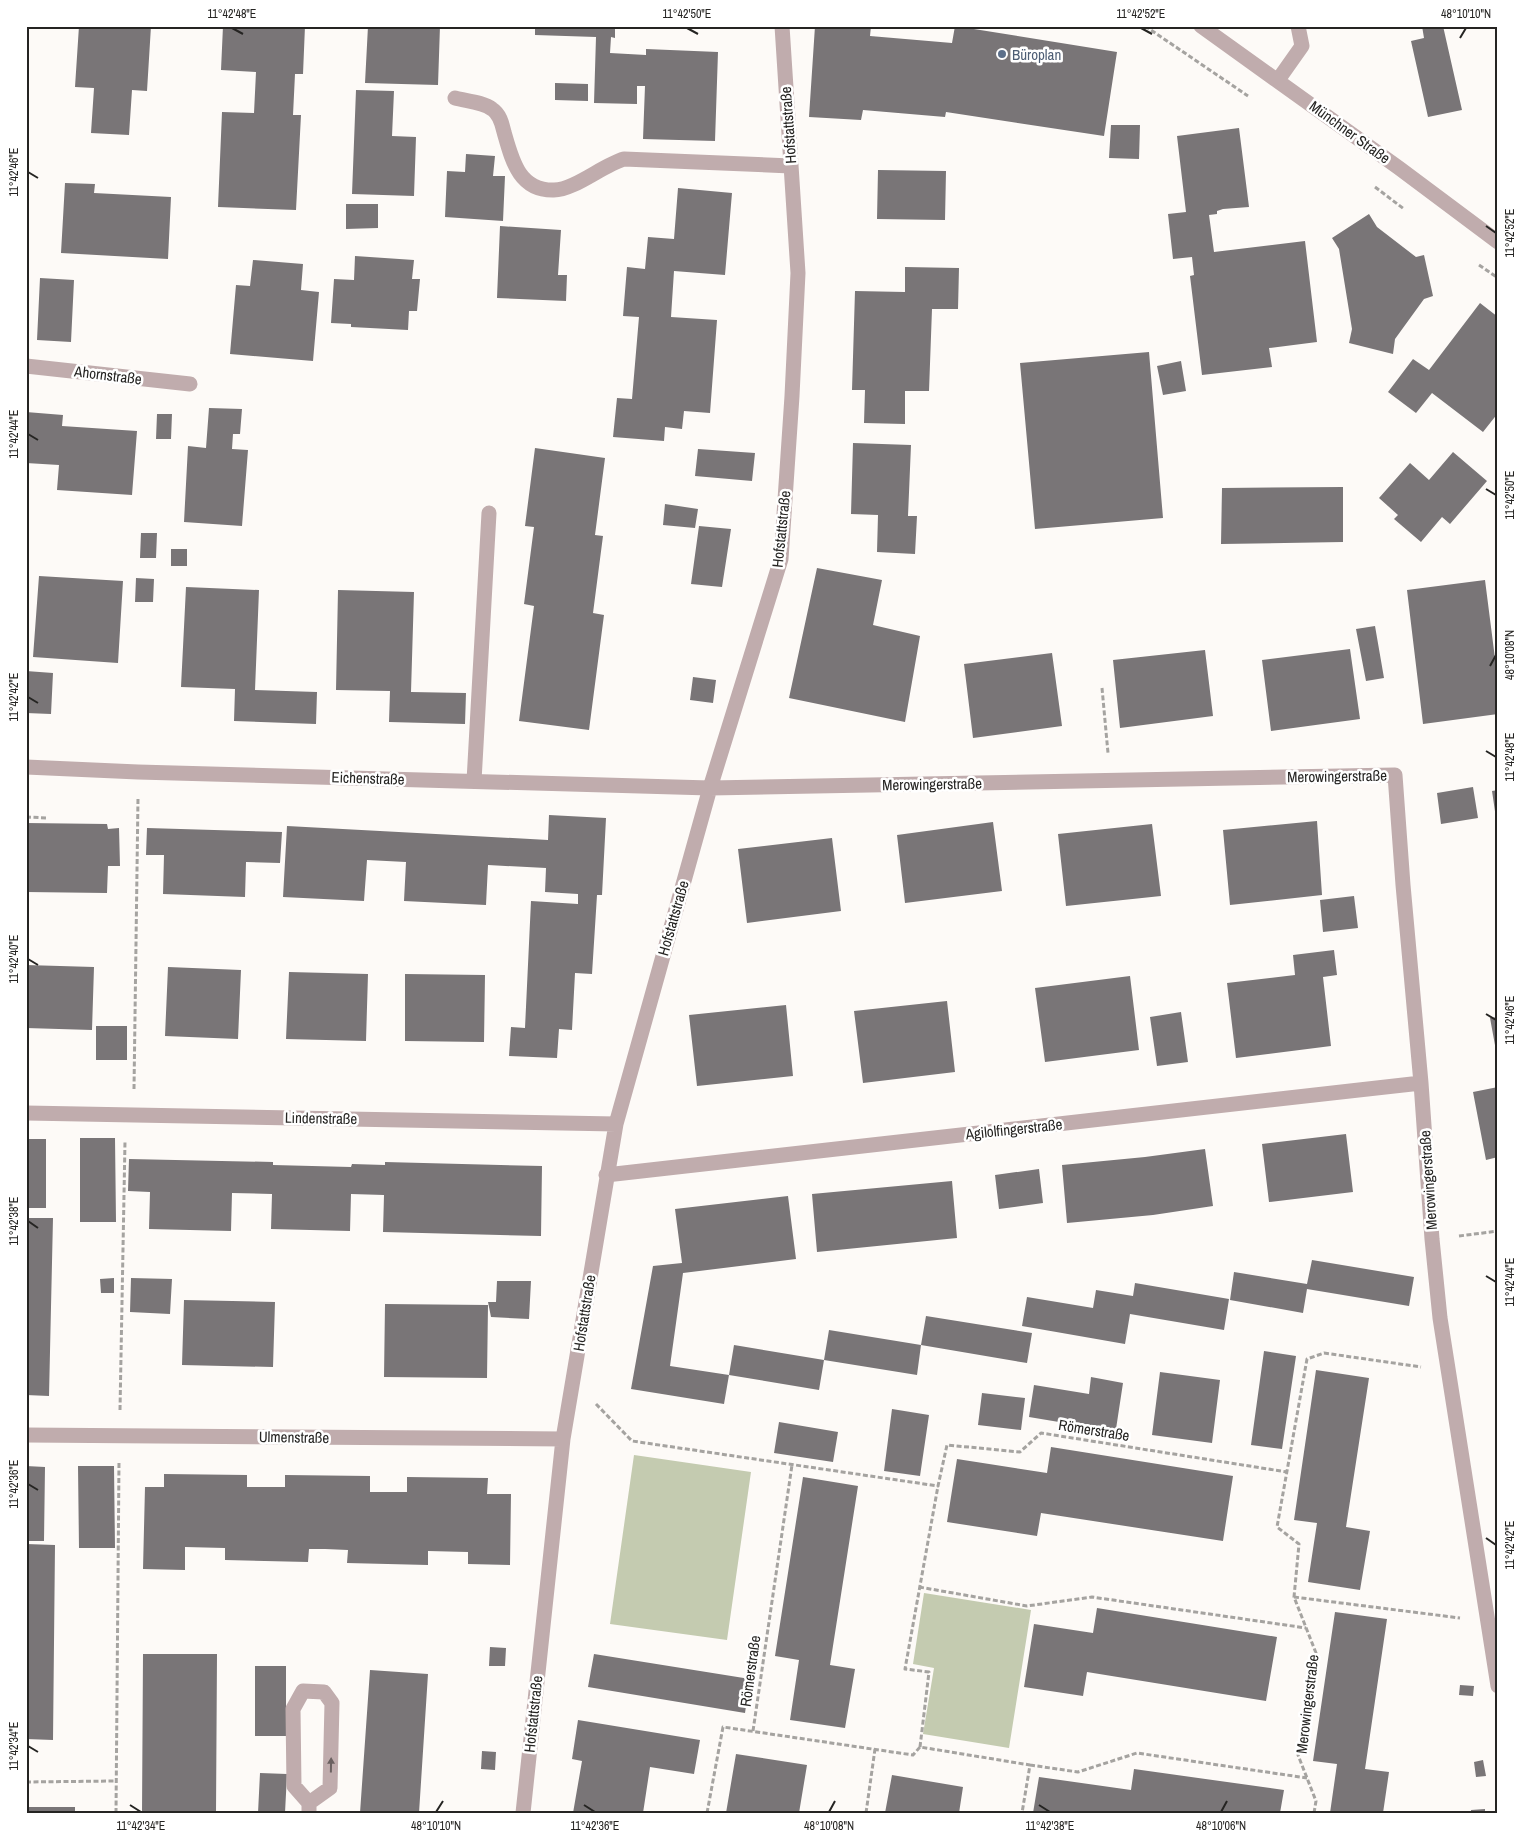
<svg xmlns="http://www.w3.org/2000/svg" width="1524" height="1839" font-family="'Archivo Narrow',sans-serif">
<rect width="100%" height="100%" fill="#fdfaf7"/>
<path fill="#c4cbb0" d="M 634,1455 L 751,1472 L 727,1640 L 610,1624 Z
M 924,1593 L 1031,1610 L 1009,1748 L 923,1734 L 934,1668 L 913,1664 Z"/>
<path fill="#797577" d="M 79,26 L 151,26 L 147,91 L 132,90 L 129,135 L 91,133 L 94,88 L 75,87 Z
M 223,26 L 305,26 L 303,74 L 295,74 L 293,115 L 301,115 L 296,210 L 218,207 L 222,112 L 254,113 L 256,72 L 221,70 Z
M 368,26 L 440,26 L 438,85 L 365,83 Z
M 535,26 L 615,26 L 615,38 L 611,37 L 610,53 L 646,55 L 646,49 L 718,52 L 715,141 L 643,139 L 645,86 L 637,86 L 637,104 L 594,103 L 596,37 L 535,35 Z
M 815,26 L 871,26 L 870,36 L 952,43 L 955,26 L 1117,52 L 1104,136 L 946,112 L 945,117 L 863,110 L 861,120 L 809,117 Z
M 1422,26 L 1443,26 L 1462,110 L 1428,117 L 1411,41 L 1424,38 Z
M 555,83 L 588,84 L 588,101 L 555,100 Z
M 356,90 L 394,91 L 392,136 L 416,137 L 414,196 L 352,194 Z
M 1111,125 L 1140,125 L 1139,159 L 1109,158 Z
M 1239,128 L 1249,207 L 1223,209 L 1217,211 L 1217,214 L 1209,215 L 1214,252 L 1305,241 L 1317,342 L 1269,348 L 1272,367 L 1202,375 L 1190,276 L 1194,275 L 1192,257 L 1173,259 L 1168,214 L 1186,212 L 1177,136 Z
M 466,154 L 495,156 L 493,176 L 505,176 L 503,221 L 445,217 L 447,171 L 465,172 Z
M 878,170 L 946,171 L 945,220 L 877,219 Z
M 65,183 L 95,184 L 94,193 L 171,197 L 168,259 L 61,253 Z
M 678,188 L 732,193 L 725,275 L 674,271 L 671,317 L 717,320 L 710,413 L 684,411 L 682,429 L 665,427 L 664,441 L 613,437 L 617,398 L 632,399 L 639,317 L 623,316 L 627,267 L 645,269 L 648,237 L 674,239 Z
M 346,204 L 378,204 L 378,228 L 346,229 Z
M 1369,214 L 1377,227 L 1416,257 L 1424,255 L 1433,296 L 1424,299 L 1395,339 L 1393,354 L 1349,343 L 1352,329 L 1339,249 L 1332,238 Z
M 500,226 L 561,230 L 558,275 L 567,275 L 566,301 L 497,298 Z
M 355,256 L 414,260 L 412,279 L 420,279 L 417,311 L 409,311 L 408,330 L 351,327 L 351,324 L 331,323 L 334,279 L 354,280 Z
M 253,260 L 303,264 L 301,290 L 319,292 L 313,361 L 230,354 L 236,285 L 250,286 Z
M 905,267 L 959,268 L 958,309 L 932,309 L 929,391 L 905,391 L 905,424 L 864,423 L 865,390 L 852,390 L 855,291 L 905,292 Z
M 40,278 L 74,280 L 71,342 L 37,340 Z
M 1480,303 L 1498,317 L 1498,413 L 1483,432 L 1432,393 L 1416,413 L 1388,392 L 1413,359 L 1429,370 Z
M 1149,352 L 1163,518 L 1035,529 L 1020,363 Z
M 1181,361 L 1186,391 L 1163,395 L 1157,366 Z
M 209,408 L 242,409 L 240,434 L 233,434 L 232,449 L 248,450 L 242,526 L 184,522 L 188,446 L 206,448 Z
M 26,412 L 63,415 L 62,426 L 137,431 L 132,495 L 57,490 L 59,465 L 26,463 Z
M 157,414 L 172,414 L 171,439 L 156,439 Z
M 853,443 L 911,445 L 908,516 L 917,516 L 915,554 L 877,552 L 878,515 L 851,514 Z
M 535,448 L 605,458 L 595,535 L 603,536 L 593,613 L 604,615 L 589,730 L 519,721 L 534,606 L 524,604 L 534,527 L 525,526 Z
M 698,449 L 755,453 L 752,481 L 695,476 Z
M 1453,452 L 1487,481 L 1450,524 L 1442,517 L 1421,542 L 1394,519 L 1398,515 L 1379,498 L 1410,463 L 1429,480 Z
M 1343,487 L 1343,542 L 1221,544 L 1222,488 Z
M 665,504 L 698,509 L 695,528 L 663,525 Z
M 699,526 L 731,529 L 722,587 L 691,584 Z
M 141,533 L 157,533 L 156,558 L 140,558 Z
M 171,549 L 187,549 L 187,566 L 171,566 Z
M 817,568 L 882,580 L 873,625 L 920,636 L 905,722 L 789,698 Z
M 39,576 L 123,581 L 118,663 L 33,657 Z
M 136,578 L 154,579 L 153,602 L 135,602 Z
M 1485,580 L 1498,682 L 1498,714 L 1423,724 L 1407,590 Z
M 186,587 L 259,590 L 255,690 L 317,692 L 316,724 L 234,721 L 235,689 L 181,687 Z
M 338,590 L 414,592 L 411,692 L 466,693 L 465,724 L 389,722 L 390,691 L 336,690 Z
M 1375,626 L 1384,678 L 1366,681 L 1356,629 Z
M 1350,649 L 1360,719 L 1271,731 L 1262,660 Z
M 1205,650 L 1213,716 L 1120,728 L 1113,660 Z
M 1052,653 L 1062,726 L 973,738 L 964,664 Z
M 26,671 L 53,673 L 51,714 L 26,713 Z
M 693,677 L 716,680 L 713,703 L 690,700 Z
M 1473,787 L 1478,818 L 1441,824 L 1437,793 Z
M 1498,790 L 1498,825 L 1497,825 L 1492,791 Z
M 549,815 L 606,818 L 602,895 L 597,895 L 592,974 L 575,973 L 572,1030 L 559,1029 L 557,1058 L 509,1056 L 511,1027 L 525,1028 L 531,901 L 578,904 L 578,894 L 545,892 L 546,868 L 488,865 L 486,905 L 404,901 L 406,862 L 367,860 L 364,901 L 283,897 L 287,826 L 548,840 Z
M 1317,821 L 1322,895 L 1230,905 L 1223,830 Z
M 993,822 L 1002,891 L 905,903 L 897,835 Z
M 26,823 L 107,824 L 108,829 L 119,828 L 120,866 L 108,866 L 107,893 L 26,892 Z
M 1152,824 L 1161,896 L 1066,906 L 1058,834 Z
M 147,828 L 282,832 L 280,863 L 246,862 L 245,897 L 163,894 L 164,855 L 146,855 Z
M 832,838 L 841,911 L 747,923 L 738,849 Z
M 1354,896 L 1358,928 L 1323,932 L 1320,900 Z
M 1334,950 L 1337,975 L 1323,977 L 1331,1046 L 1236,1058 L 1227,983 L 1295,975 L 1293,955 Z
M 26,965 L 94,967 L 92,1030 L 26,1028 Z
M 168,967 L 241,970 L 238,1039 L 165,1036 Z
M 289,972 L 368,974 L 366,1041 L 286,1039 Z
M 405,974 L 485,975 L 484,1042 L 405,1041 Z
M 1130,976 L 1139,1050 L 1045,1062 L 1035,988 Z
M 947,1001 L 955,1072 L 863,1083 L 854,1011 Z
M 786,1005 L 793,1076 L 697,1086 L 689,1015 Z
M 1181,1012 L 1188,1062 L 1157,1066 L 1150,1017 Z
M 1498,1017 L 1498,1056 L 1497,1056 L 1490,1018 Z
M 96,1026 L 127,1026 L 127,1060 L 96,1060 Z
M 1498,1087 L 1498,1157 L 1486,1160 L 1473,1092 Z
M 1346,1134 L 1353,1192 L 1269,1202 L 1262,1144 Z
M 80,1138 L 115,1138 L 116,1222 L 80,1222 Z
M 26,1139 L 46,1139 L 46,1208 L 26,1208 Z
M 1205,1149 L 1213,1206 L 1153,1215 L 1067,1223 L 1062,1165 L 1145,1157 Z
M 129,1159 L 273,1162 L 273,1165 L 351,1167 L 352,1164 L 385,1165 L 385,1162 L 542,1166 L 541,1236 L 383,1232 L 384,1195 L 351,1194 L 350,1231 L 271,1229 L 272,1194 L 232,1193 L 231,1231 L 149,1229 L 150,1192 L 128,1191 Z
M 1039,1169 L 1043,1203 L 999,1209 L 995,1175 Z
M 952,1181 L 957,1238 L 817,1252 L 812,1194 Z
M 788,1196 L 796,1259 L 683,1273 L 670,1366 L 729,1375 L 724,1404 L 631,1389 L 653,1266 L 682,1263 L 675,1209 Z
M 26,1218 L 53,1218 L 49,1396 L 26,1395 Z
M 1312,1260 L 1414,1277 L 1409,1306 L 1307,1289 L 1303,1313 L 1230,1300 L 1234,1272 L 1307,1284 Z
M 114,1278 L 114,1293 L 101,1293 L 100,1279 Z
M 131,1278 L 172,1279 L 170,1314 L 130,1312 Z
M 497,1281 L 531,1281 L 529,1319 L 491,1317 L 488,1302 L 496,1302 Z
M 1135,1283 L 1229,1299 L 1224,1330 L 1130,1314 L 1125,1344 L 1022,1326 L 1027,1297 L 1093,1308 L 1096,1290 L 1133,1296 Z
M 184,1300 L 275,1302 L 273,1367 L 182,1365 Z
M 385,1304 L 488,1305 L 487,1378 L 384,1377 Z
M 926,1316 L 1032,1333 L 1027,1363 L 921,1345 Z
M 829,1330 L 921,1345 L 917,1375 L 824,1360 Z
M 734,1345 L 824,1360 L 819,1390 L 729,1375 Z
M 1264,1351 L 1296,1356 L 1282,1449 L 1251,1445 Z
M 1316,1370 L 1369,1378 L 1346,1527 L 1370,1531 L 1360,1590 L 1308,1582 L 1317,1523 L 1294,1520 Z
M 1160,1372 L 1220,1380 L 1212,1443 L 1152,1435 Z
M 1091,1377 L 1123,1383 L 1116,1429 L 1084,1424 L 1083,1426 L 1029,1417 L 1034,1385 L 1089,1394 Z
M 982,1393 L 1025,1398 L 1021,1430 L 978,1425 Z
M 892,1409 L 929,1415 L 920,1476 L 884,1471 Z
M 779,1422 L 838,1432 L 833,1462 L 774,1453 Z
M 1051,1447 L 1233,1476 L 1223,1541 L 1041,1513 L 1037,1536 L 947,1522 L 957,1459 L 1047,1473 Z
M 26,1466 L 45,1467 L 44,1541 L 26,1541 Z
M 78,1466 L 114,1466 L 115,1548 L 79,1548 Z
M 164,1474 L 247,1475 L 247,1487 L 285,1487 L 285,1475 L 370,1476 L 370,1492 L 407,1492 L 407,1477 L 488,1478 L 487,1494 L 511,1494 L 510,1565 L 468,1564 L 468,1552 L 428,1551 L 428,1565 L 347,1563 L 348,1550 L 325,1549 L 309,1549 L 308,1562 L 225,1560 L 225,1548 L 185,1547 L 185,1570 L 143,1569 L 145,1487 L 164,1487 Z
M 803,1477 L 858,1486 L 830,1665 L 855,1669 L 845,1728 L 790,1720 L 799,1660 L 775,1656 Z
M 26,1544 L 55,1545 L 53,1740 L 26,1739 Z
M 1097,1608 L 1277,1637 L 1266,1701 L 1087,1672 L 1083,1696 L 1024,1687 L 1034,1624 L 1093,1633 Z
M 1335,1612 L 1387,1619 L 1365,1769 L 1389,1772 L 1383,1813 L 1330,1813 L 1337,1764 L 1313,1761 Z
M 490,1647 L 506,1648 L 505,1666 L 489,1666 Z
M 143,1654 L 217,1654 L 216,1813 L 142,1813 Z
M 594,1654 L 750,1679 L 745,1713 L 588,1687 Z
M 255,1666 L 286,1666 L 286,1736 L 255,1736 Z
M 370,1670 L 428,1674 L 419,1813 L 360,1813 Z
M 1460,1685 L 1474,1686 L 1473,1696 L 1459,1695 Z
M 578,1720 L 700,1740 L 694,1774 L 650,1767 L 643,1813 L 573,1813 L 582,1761 L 572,1759 Z
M 482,1751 L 496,1752 L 495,1770 L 481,1769 Z
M 736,1754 L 807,1765 L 799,1813 L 726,1813 Z
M 1483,1760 L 1486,1776 L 1476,1777 L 1474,1762 Z
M 1134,1769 L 1284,1790 L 1280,1813 L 1033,1813 L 1039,1777 L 1131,1790 Z
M 260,1773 L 287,1774 L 285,1813 L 258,1813 Z
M 892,1775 L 963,1787 L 959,1813 L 885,1813 Z
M 26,1807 L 75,1807 L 75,1813 L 26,1813 Z
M 1485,1809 L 1485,1813 L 1471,1813 L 1471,1810 Z"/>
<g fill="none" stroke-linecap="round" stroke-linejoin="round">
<path stroke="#a5a3a0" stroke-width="3" stroke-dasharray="5 2.5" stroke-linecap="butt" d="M 1145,26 L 1248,96
M 1375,187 L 1404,209
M 1479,265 L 1498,278
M 1102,688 L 1108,753
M 26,817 L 47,818
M 134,1089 L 138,798
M 1459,1236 L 1498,1231
M 596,1404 L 632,1441 L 938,1486 L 947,1445 L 1020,1452 L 1041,1433 L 1287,1472
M 120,1410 L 125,1141
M 919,1587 L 1027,1606 L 1092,1597 L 1306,1628
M 1294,1597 L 1460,1618
M 753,1731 L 792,1465
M 920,1747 L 929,1672 L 905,1669 L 938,1486
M 1030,1765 L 1078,1772 L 1137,1753 L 1307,1778
M 26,1782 L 116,1781
M 116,1813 L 119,1461
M 707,1813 L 723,1727 L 913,1755 L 920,1747 L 1030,1765 L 1022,1813
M 866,1813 L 875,1749
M 1314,1813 L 1316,1801 L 1298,1755 L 1316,1653 L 1294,1597 L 1299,1544 L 1277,1527 L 1307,1359 L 1324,1353 L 1421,1367"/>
<path stroke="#c0acad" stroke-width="15" d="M 1201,26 L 1399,168 L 1498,242
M 1278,80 L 1302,46 L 1298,26
M 455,98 C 466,101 483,102 492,109 C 500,114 502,124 504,132 C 512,160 519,191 554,190 C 574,190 603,165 624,159 L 791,166
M 26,366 L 190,384
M 26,767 L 138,772 L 710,788 L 1395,775 L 1403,885 L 1421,1083 L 1432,1239 L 1440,1318 L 1498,1686
M 474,781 L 489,513
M 26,1113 L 616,1124
M 606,1175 L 1421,1083
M 26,1435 L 563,1439
M 309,1803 L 330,1788 L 332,1703 L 324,1692 L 303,1691 L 293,1709 L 294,1786 L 309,1803 L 309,1813
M 523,1813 L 563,1439 L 616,1124 L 710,788 L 781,559 L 792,396 L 798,273 L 782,26"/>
</g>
<defs><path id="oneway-solid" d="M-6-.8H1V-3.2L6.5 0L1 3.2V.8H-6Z" transform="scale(1.25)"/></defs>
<use fill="#6b6161" href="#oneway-solid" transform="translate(331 1765) rotate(-89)"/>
<path fill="none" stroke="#252422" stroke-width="2" d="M 232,28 L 243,34M 687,28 L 698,34M 1141,28 L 1152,34M 1460,38 L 1466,28M 28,172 L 38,178M 1486,226 L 1496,233M 28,434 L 38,440M 1486,489 L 1496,495M 1490,666 L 1496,655M 28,697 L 38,703M 1486,751 L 1496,757M 28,959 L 38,965M 1486,1014 L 1496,1020M 28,1221 L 38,1228M 1486,1276 L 1496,1282M 28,1484 L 38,1490M 1486,1538 L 1496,1545M 28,1746 L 38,1752M 130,1805 L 141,1812M 584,1805 L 595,1812M 1039,1805 L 1050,1812M 436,1812 L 443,1801M 829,1812 L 835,1801M 1221,1812 L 1227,1801"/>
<circle fill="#5c6f8a" stroke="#fff" stroke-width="2" cx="1002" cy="54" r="5"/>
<g text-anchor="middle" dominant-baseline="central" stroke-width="5" stroke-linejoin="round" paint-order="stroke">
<g font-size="15" fill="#4e5e75" stroke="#fff" text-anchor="start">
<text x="1012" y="54">Büroplan</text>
</g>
<g font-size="15" fill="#252422" stroke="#fff">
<text transform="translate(788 125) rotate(-94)">Hofstattstraße</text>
<text transform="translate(1350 132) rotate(36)">Münchner Straße</text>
<text transform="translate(108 375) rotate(7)">Ahornstraße</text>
<text transform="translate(781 529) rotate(-84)">Hofstattstraße</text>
<text transform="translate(1337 776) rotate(-1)">Merowingerstraße</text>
<text transform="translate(368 778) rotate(2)">Eichenstraße</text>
<text transform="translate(932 784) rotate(-1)">Merowingerstraße</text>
<text transform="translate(673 918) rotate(-74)">Hofstattstraße</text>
<text transform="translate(321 1118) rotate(1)">Lindenstraße</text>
<text transform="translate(1014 1129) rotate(-6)">Agilolfingerstraße</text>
<text transform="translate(1428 1180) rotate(-94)">Merowingerstraße</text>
<text transform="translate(584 1313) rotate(-81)">Hofstattstraße</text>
<text transform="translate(1094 1430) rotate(9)">Römerstraße</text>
<text transform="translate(294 1437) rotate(1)">Ulmenstraße</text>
<text transform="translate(750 1671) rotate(-82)">Römerstraße</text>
<text transform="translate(1307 1704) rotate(-83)">Merowingerstraße</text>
<text transform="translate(533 1714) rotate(-84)">Hofstattstraße</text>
</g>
</g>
<rect width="1524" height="1839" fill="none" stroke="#ffffff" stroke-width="55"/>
<rect x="28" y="28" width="1468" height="1784" fill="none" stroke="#252422" stroke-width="2"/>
<g font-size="12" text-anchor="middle" fill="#252422">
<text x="232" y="18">11°42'48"E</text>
<text x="687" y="18">11°42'50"E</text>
<text x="1141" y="18">11°42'52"E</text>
<text x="1466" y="18">48°10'10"N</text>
<text transform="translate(14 172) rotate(-90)" y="4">11°42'46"E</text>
<text transform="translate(1510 233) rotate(-90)" y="4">11°42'52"E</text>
<text transform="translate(14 434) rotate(-90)" y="4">11°42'44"E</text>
<text transform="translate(1510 495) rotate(-90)" y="4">11°42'50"E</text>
<text transform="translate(1510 655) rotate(-90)" y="4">48°10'08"N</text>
<text transform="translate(14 697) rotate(-90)" y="4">11°42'42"E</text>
<text transform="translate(1510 757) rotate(-90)" y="4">11°42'48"E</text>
<text transform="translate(14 959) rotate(-90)" y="4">11°42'40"E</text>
<text transform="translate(1510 1020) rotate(-90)" y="4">11°42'46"E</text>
<text transform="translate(14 1221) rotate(-90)" y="4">11°42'38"E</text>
<text transform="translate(1510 1282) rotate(-90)" y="4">11°42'44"E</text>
<text transform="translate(14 1484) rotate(-90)" y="4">11°42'36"E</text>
<text transform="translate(1510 1545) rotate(-90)" y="4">11°42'42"E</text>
<text transform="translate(14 1746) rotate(-90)" y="4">11°42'34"E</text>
<text x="141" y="1830">11°42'34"E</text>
<text x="436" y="1830">48°10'10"N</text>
<text x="595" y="1830">11°42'36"E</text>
<text x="829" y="1830">48°10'08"N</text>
<text x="1050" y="1830">11°42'38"E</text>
<text x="1221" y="1830">48°10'06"N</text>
</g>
</svg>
